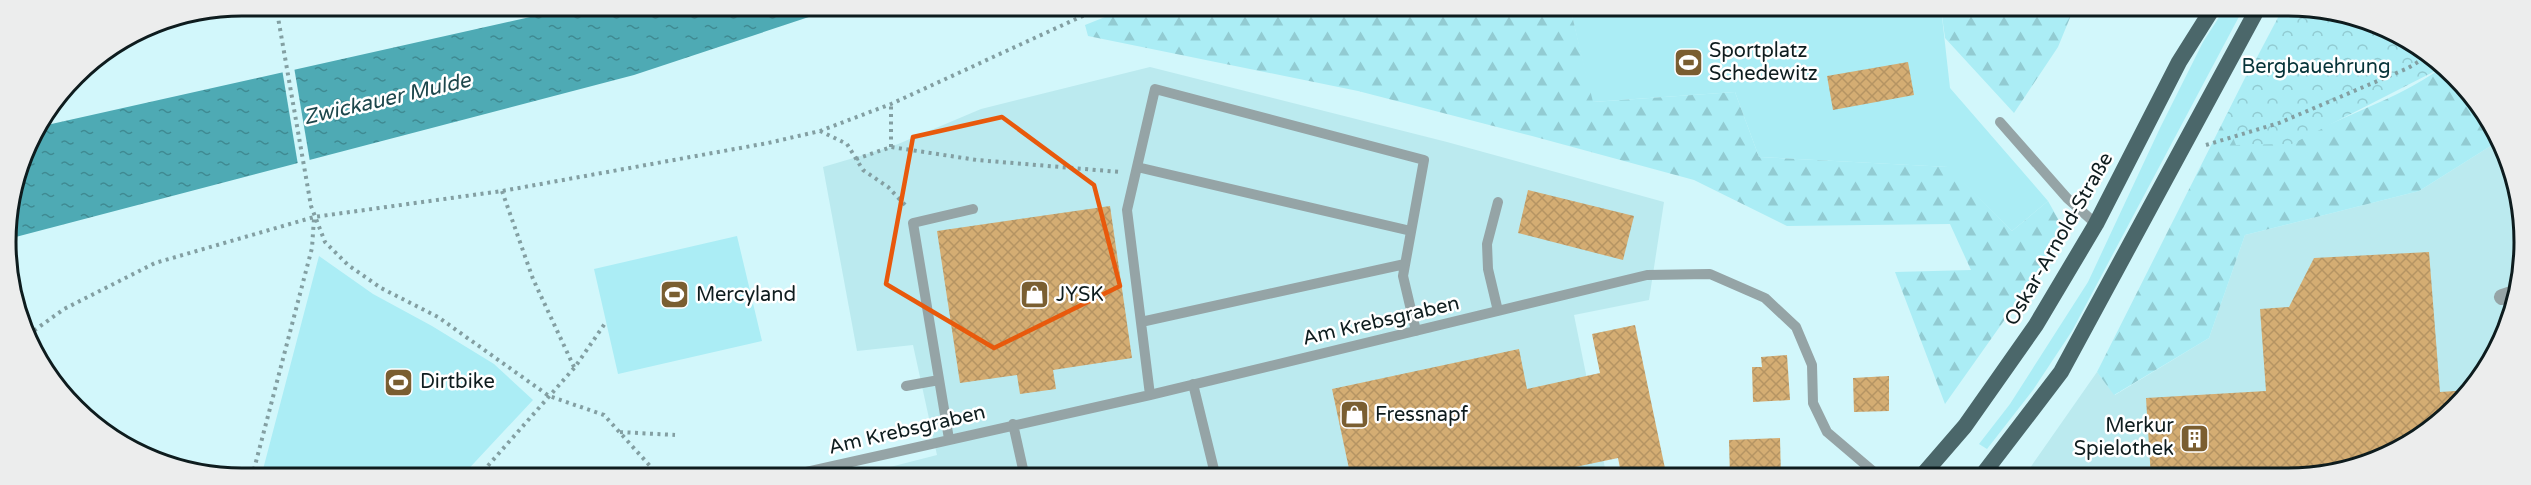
<svg xmlns="http://www.w3.org/2000/svg" width="2531" height="485" font-family="'Varela Round',sans-serif">
<defs>
<pattern id="forest-firs" width="22" height="20" patternUnits="userSpaceOnUse" patternTransform="scale(1.5)"><rect width="22" height="20" fill="#abedf5"/><path d="M5 1l3.5 6h-7zM16 11l3.5 6h-7z" fill="#92cbd2"/></pattern>
<pattern id="park-crowns" width="20" height="18" patternUnits="userSpaceOnUse" patternTransform="scale(1.5)"><rect width="20" height="18" fill="#abedf5"/><path d="M2 6a3 3 0 1 1 6 0M12 15a3 3 0 1 1 6 0" fill="none" stroke="#92cbd2"/></pattern>
<pattern id="water-ripples" width="26" height="14" patternUnits="userSpaceOnUse" patternTransform="scale(1.5)"><rect width="26" height="14" fill="#4eaab4"/><path d="M2 4q2-2 4 0t4 0M15 11q2-2 4 0t4 0" fill="none" stroke="#3f8a92"/></pattern>
<pattern id="building-cross-hatch" width="8" height="8" patternUnits="userSpaceOnUse" patternTransform="scale(1.5)"><rect width="8" height="8" fill="#d4ad73"/><path d="M0 0l8 8M0 8l8-8" fill="none" stroke="#b59463"/></pattern>
</defs>
<rect width="100%" height="100%" fill="#d2f7fb"/>
<path fill="#bbeaef" d="M 1150,67 L 1447,142 L 1664,202 L 1649,300 L 1574,315 L 1607,478 L 851,477 L 937,455 L 913,345 L 857,351 L 823,167 L 891,147 L 981,109 Z
M 2497,142 L 2517,181 L 2523,273 L 2501,347 L 2455,410 L 2379,461 L 2304,478 L 2023,478 L 2097,372 L 2115,395 L 2209,338 L 2245,235 L 2419,191 Z"/>
<path fill="#abedf5" d="M 1570,7 L 1941,8 L 1950,88 L 2048,201 L 2012,231 L 1948,167 L 1759,157 L 1735,92 L 1592,102 Z
M 2225,8 L 2241,8 L 2242,11 L 2072,331 L 2033,390 L 1987,449 L 1979,444 L 2010,404 L 2088,282 L 2160,128 L 2203,42 Z
M 737,236 L 762,341 L 618,374 L 594,269 Z
M 319,256 L 373,294 L 432,326 L 494,364 L 533,400 L 461,477 L 261,477 Z"/>
<path fill="url(#forest-firs)" d="M 1130,7 L 1570,7 L 1593,102 L 1735,92 L 1759,157 L 1949,167 L 2012,231 L 2048,201 L 2066,233 L 1945,404 L 1895,272 L 1971,270 L 1950,224 L 1787,226 L 1694,180 L 1532,136 L 1358,91 L 1088,36 L 1085,25 Z
M 1941,8 L 2074,8 L 2058,47 L 2014,113 L 1945,38 Z
M 2441,68 L 2476,98 L 2497,142 L 2419,191 L 2245,235 L 2209,338 L 2114,395 L 2097,372 L 2247,74 L 2292,144 C 2340,115 2396,101 2441,68 Z"/>
<path fill="url(#park-crowns)" d="M 2283,8 L 2319,8 L 2406,38 L 2441,68 L 2292,144 L 2236,145 L 2225,118 Z"/>
<path fill="url(#water-ripples)" d="M 579,6 L 839,7 L 634,75 L 8,239 L 6,227 L 30,138 L 38,127 Z"/>
<path fill="#d2f7fb" d="M 294,67 L 310,162 L 298,165 L 282,69 Z"/>
<path fill="url(#building-cross-hatch)" d="M 1908,62 L 1914,95 L 1833,110 L 1827,76 Z
M 1528,190 L 1634,216 L 1623,260 L 1518,233 Z
M 1110,206 L 1132,358 L 1053,370 L 1056,389 L 1020,394 L 1017,375 L 960,383 L 937,231 Z
M 2429,252 L 2440,392 L 2470,390 L 2455,410 L 2379,461 L 2304,478 L 2151,478 L 2146,398 L 2266,391 L 2260,309 L 2289,307 L 2314,258 Z
M 1635,325 L 1667,478 L 1622,478 L 1618,458 L 1523,478 L 1351,478 L 1332,389 L 1519,349 L 1527,389 L 1600,373 L 1592,334 Z
M 1787,355 L 1790,400 L 1753,402 L 1752,367 L 1762,367 L 1761,357 Z
M 1889,376 L 1889,411 L 1854,412 L 1853,378 Z
M 1780,438 L 1781,478 L 1730,478 L 1729,440 Z"/>
<g fill="none" stroke-linecap="round" stroke-linejoin="round">
<path stroke="#839fa2" stroke-width="4" stroke-dasharray="3 4.5" stroke-linecap="butt" d="M 276,6 L 311,206 L 325,242 L 348,265 L 381,288 L 438,317 L 549,396 L 604,415 L 660,477
M 820,131 L 847,144 L 863,170 L 888,187 L 907,207
M 2206,145 L 2279,123 L 2408,68 L 2428,56
M 891,147 L 891,104
M 856,159 L 891,147 L 977,160 L 1120,172
M 502,191 L 533,279 L 574,367
M 28,335 L 64,309 L 155,263 L 314,217 L 502,191 L 768,143 L 820,131 L 891,104 L 1102,7
M 620,432 L 675,435
M 252,477 L 312,248 L 314,218
M 478,477 L 575,367 L 606,322"/>
<path stroke="#95a4a6" stroke-width="10" d="M 2000,122 L 2067,198 L 2096,224
M 1137,167 L 1411,231
M 1498,311 L 1488,269 L 1487,244 L 1498,202
M 1141,322 L 1405,264
M 1193,384 L 1216,478
M 906,386 L 939,380
M 1150,395 L 1127,210 L 1155,89 L 1424,160 L 1403,276 L 1416,331
M 1013,424 L 1025,478
M 949,439 L 913,223 L 973,209
M 784,477 L 1150,395 L 1647,275 L 1710,274 L 1765,298 L 1796,327 L 1812,365 L 1813,403 L 1827,432 L 1881,478"/>
<path stroke="#95a4a6" stroke-width="16" d="M 2502,297 L 2517,292"/>
<path stroke="#4b676a" stroke-width="16" d="M 1920,478 L 1965,426 L 2036,325 L 2096,224 L 2179,62 L 2213,8
M 1980,478 L 2061,372 L 2258,8"/>
</g>
<path fill="none" stroke="#e8590c" stroke-width="4.5" stroke-linejoin="round" d="M 1002,117 L 1094,185 L 1120,286 L 994,348 L 886,284 L 913,137 Z"/>
<defs>
<symbol id="stadium-square" viewBox="-11 -11 22 22"><rect x="-9" y="-9" width="18" height="18" rx="4" fill="#7a5e31" stroke="#fff"/><path d="M0-5a6.5 5 0 1 0 0 10a6.5 5 0 1 0 0-10ZM-3.5-1.8h7v3.6h-7Z" fill="#fff"/></symbol>
<symbol id="shop-square" viewBox="-11 -11 22 22"><rect x="-9" y="-9" width="18" height="18" rx="4" fill="#7a5e31" stroke="#fff"/><path d="M-5-2.5h2.3a2.7 3.5 0 0 1 5.4 0H5L5.5 6h-11ZM-1.5-2.5h3a1.5 2.3 0 0 0-3 0Z" fill="#fff"/></symbol>
<symbol id="building-square" viewBox="-11 -11 22 22"><rect x="-9" y="-9" width="18" height="18" rx="4" fill="#7a5e31" stroke="#fff"/><path d="M-4-6H4V6H1V3H-1V6H-4ZM-2.5-4.3h1.7v1.8h-1.7ZM.8-4.3h1.7v1.8H.8ZM-2.5-1h1.7V.8h-1.7ZM.8-1h1.7V.8H.8Z" fill="#fff"/></symbol>
</defs>
<g fill-rule="evenodd">
<use href="#stadium-square" x="1672" y="46" width="33" height="33"/>
<use href="#stadium-square" x="658" y="278" width="33" height="33"/>
<use href="#shop-square" x="1018" y="278" width="33" height="33"/>
<use href="#stadium-square" x="382" y="366" width="33" height="33"/>
<use href="#shop-square" x="1338" y="398" width="33" height="33"/>
<use href="#building-square" x="2178" y="422" width="33" height="33"/>
</g>
<g text-anchor="middle" dominant-baseline="central" stroke-width="5" stroke-linejoin="round" paint-order="stroke">
<g font-size="20" fill="#0e1c1e" stroke="#fff" text-anchor="start">
<text x="1709" y="51">Sportplatz<tspan x="1709" dy="23">Schedewitz</tspan></text>
<text x="696" y="295">Mercyland</text>
<text x="1056" y="295">JYSK</text>
<text x="420" y="382">Dirtbike</text>
<text x="1375" y="415">Fressnapf</text>
<text x="2174" y="426" text-anchor="end">Merkur<tspan x="2174" dy="23">Spielothek</tspan></text>
</g>
<g font-size="20" fill="#063439" stroke="#fff">
<text x="2316" y="67">Bergbauehrung</text>
</g>
<g font-size="20" fill="#0e1c1e" stroke="#fff">
<text transform="translate(2059 239) rotate(-60)">Oskar-Arnold-Straße</text>
<text transform="translate(1381 321) rotate(-13)">Am Krebsgraben</text>
<text transform="translate(907 430) rotate(-13)">Am Krebsgraben</text>
</g>
<g font-size="21" font-style="italic" fill="#1d474c" stroke="#fff">
<text transform="translate(387 99) rotate(-13)">Zwickauer Mulde</text>
</g>
</g>
<path d="M0 0H2531V485H0ZM242 16H2288A226 226 0 0 1 2514 242V242A226 226 0 0 1 2288 468H242A226 226 0 0 1 16 242V242A226 226 0 0 1 242 16Z" fill="#eceded" fill-rule="evenodd"/>
<path fill="none" stroke="#0e1c1e" stroke-width="3" d="M242 16H2288A226 226 0 0 1 2514 242V242A226 226 0 0 1 2288 468H242A226 226 0 0 1 16 242V242A226 226 0 0 1 242 16Z"/>
</svg>
